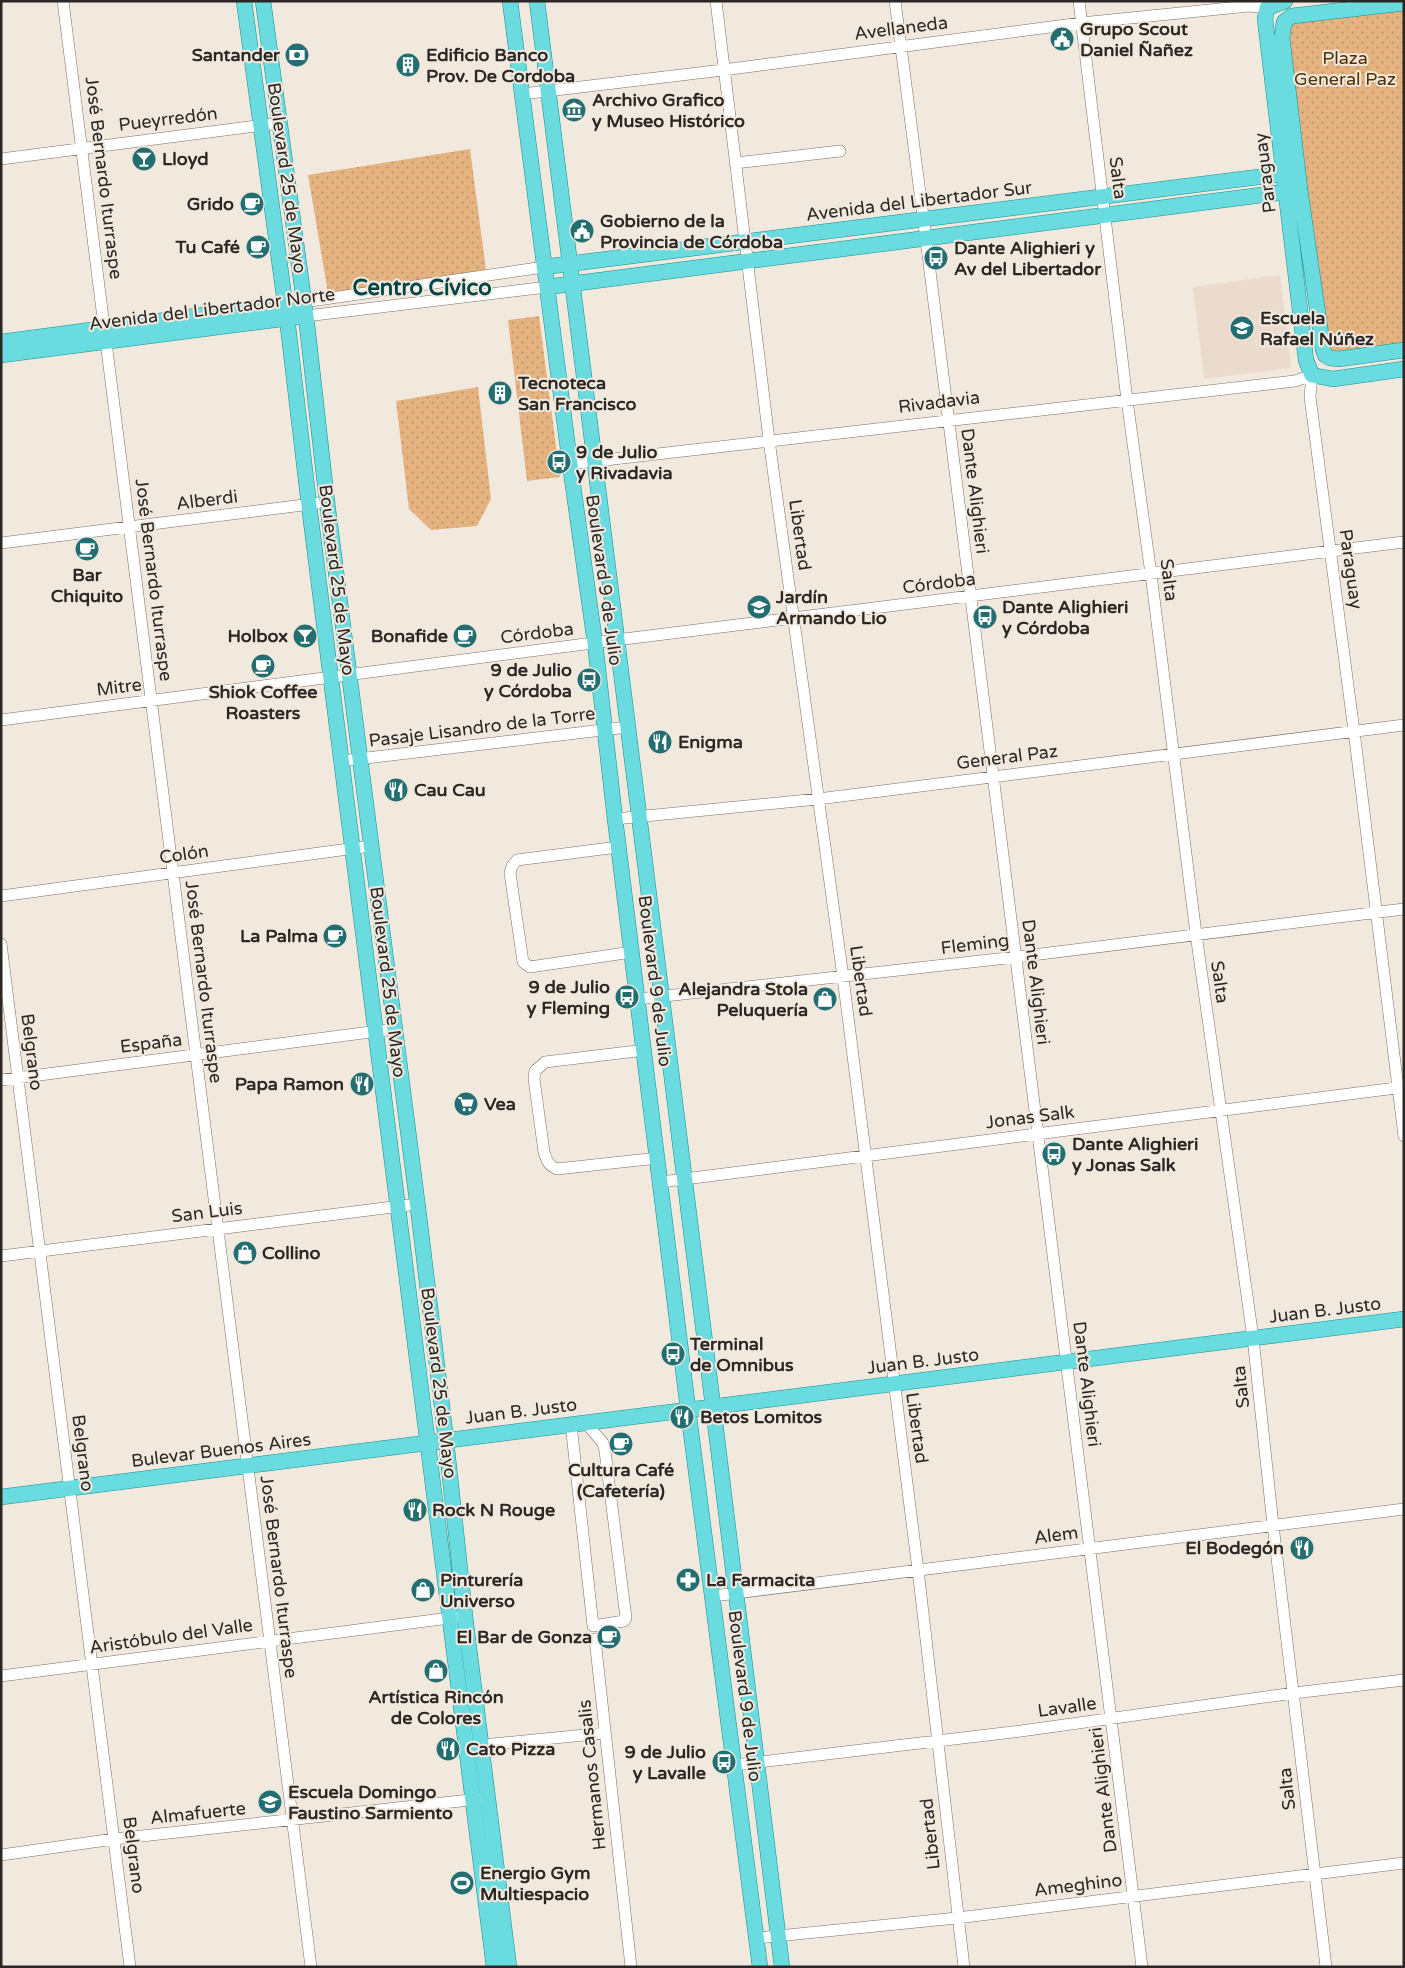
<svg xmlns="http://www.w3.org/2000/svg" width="1405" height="1968" font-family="'Varela Round',sans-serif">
<defs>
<pattern id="park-dots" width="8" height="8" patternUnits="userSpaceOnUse" patternTransform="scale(1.25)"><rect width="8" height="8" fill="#e5b380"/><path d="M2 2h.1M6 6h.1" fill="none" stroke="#ba9269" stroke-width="1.8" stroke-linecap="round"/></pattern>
</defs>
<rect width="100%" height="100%" fill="#f1e8de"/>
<path fill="#ebdbcd" d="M 1280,275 L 1291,368 L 1204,379 L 1193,287 Z"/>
<path fill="url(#park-dots)" d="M 1404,3 L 1404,350 L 1330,358 L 1282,38 L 1292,16 Z
M 470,149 L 486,270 L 328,293 L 308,175 Z
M 539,316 L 560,477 L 527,481 L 508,320 Z
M 478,387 L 491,499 L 477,526 L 431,530 L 409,509 L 396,401 Z"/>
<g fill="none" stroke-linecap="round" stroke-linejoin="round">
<defs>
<path id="minor" d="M 63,1 L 311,1967
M 716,1 L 769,440 L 843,977 L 918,1570 L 964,1967
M 895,1 L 926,239 L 1142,1967
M 1079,1 L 1127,400 L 1151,574 L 1196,934 L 1253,1338 L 1273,1525 L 1326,1967
M 522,94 L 723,70 L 1081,23 L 1249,6 L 1267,8
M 1,159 L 279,123
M 735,163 L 840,151
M 304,302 L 544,267
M 306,316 L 547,287
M 570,464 L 1295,381 L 1312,375 L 1310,397 L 1354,731 L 1404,1136
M 1,543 L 327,502
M 1,720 L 616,640 L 1404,542
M 341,761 L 628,727
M 615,819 L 818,799 L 1404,725
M 618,847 L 517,860 L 512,866 L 510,873 L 523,962 L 530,967 L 632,952
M 1,896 L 371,846
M 1,944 L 130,1967
M 638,999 L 1016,957 L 1404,909
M 645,1050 L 545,1062 L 535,1071 L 534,1079 L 544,1152 C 547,1161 548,1165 557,1169 L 658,1158
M 1,1080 L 394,1029
M 661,1182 L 1404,1087
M 1,1256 L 417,1204
M 571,1424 L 593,1626 L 624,1621 L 626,1618 L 605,1451 L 603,1443 L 585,1422
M 713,1596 L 1404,1509
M 595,1639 L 631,1967
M 1,1676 L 465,1616
M 482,1745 L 605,1733
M 734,1765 L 1021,1731 L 1294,1693 L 1404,1680
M 1,1855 L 114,1839 L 479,1799
M 757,1938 L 957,1918 L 1404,1863"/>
<path id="major" d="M 244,1 L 287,318 L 309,505 L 494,1967
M 263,1 L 306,316 L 327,502 L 419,1216 L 446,1440 L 465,1616 L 509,1967
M 510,1 L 570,464 L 595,643 L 615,819 L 688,1409 L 760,1967
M 537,1 L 713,1406 L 782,1967
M 1267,8 L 1265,19 L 1306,360 L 1312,375
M 1267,8 L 1285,1
M 1284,22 L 1282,38 L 1300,190 L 1323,349 L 1325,355
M 1284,22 L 1292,16 L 1404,3
M 544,267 L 1298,172
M 547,287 L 1300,190
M 1,342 L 295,303
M 1,355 L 297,317
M 1325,355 L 1330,358 L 1339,359 L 1404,350
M 1312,375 L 1333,379 L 1404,369
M 1,1497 L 1404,1319"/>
</defs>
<use href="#minor" stroke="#797068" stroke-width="12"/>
<use href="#major" stroke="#138e90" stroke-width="16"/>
<use href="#minor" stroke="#fff" stroke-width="11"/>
<use href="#major" stroke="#6adcdf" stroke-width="15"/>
</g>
<defs>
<symbol id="civic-disc" viewBox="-11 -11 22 22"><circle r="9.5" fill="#226e70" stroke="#f1e8de"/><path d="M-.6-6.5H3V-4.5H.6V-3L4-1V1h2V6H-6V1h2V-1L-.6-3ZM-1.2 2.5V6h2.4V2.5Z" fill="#fff"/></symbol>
<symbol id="bank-disc" viewBox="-11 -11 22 22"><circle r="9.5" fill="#226e70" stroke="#f1e8de"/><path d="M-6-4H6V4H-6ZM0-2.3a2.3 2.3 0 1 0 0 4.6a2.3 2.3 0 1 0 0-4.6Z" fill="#fff"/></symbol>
<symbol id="building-disc" viewBox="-11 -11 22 22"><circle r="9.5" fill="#226e70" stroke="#f1e8de"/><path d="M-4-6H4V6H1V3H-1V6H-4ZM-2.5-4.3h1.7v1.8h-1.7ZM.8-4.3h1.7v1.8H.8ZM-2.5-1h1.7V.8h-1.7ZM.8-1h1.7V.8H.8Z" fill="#fff"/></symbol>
<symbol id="museum-disc" viewBox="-11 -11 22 22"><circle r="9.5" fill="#226e70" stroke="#f1e8de"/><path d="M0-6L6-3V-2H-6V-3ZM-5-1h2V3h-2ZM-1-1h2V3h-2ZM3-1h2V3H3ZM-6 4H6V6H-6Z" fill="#fff"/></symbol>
<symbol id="bar-disc" viewBox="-11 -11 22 22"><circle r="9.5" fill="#226e70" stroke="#f1e8de"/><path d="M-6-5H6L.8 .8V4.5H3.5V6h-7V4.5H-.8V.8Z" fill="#fff"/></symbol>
<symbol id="cafe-disc" viewBox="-11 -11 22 22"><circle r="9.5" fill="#226e70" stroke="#f1e8de"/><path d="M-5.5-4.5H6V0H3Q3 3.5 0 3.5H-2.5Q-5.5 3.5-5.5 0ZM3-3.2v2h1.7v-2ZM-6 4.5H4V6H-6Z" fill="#fff"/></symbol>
<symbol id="bus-disc" viewBox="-11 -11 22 22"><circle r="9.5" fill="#226e70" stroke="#f1e8de"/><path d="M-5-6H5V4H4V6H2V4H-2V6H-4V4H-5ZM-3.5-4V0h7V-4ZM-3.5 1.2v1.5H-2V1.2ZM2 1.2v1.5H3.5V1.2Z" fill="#fff"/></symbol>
<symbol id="school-disc" viewBox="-11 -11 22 22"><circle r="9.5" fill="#226e70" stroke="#f1e8de"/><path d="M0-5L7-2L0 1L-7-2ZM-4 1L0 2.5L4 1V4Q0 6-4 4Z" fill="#fff"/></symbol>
<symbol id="restaurant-disc" viewBox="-11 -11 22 22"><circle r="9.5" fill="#226e70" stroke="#f1e8de"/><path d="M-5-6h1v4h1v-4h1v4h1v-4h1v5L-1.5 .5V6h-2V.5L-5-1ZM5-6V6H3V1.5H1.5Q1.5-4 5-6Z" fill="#fff"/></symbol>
<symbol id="shop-disc" viewBox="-11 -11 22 22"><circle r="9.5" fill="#226e70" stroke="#f1e8de"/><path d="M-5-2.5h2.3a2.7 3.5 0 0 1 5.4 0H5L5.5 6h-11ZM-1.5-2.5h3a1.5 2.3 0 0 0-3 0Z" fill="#fff"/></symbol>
<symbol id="supermarket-disc" viewBox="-11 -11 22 22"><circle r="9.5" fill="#226e70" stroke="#f1e8de"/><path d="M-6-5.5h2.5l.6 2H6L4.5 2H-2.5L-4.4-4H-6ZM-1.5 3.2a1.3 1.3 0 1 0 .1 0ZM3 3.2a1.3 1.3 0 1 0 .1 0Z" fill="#fff"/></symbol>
<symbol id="pharmacy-disc" viewBox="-11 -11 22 22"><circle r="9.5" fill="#226e70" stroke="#f1e8de"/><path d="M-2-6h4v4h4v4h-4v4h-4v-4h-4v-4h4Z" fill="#fff"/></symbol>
<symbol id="stadium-disc" viewBox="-11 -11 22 22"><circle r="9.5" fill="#226e70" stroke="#f1e8de"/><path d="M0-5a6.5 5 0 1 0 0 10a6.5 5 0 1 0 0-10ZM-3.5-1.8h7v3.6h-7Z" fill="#fff"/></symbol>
</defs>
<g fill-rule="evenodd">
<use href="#civic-disc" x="1048" y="25" width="28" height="28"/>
<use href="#bank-disc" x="283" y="41" width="28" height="28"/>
<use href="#building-disc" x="394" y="51" width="28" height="28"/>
<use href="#museum-disc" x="560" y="96" width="28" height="28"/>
<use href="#bar-disc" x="130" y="145" width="28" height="28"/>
<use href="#cafe-disc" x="238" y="190" width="28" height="28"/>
<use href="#civic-disc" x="568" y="217" width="28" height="28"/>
<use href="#cafe-disc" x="244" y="233" width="28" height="28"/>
<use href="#bus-disc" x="922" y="244" width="28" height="28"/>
<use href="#school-disc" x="1228" y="314" width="28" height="28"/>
<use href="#building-disc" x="486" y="379" width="28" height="28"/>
<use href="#bus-disc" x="545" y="448" width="28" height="28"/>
<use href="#cafe-disc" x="73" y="535" width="28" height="28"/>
<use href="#school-disc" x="745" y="593" width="28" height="28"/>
<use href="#bus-disc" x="971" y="603" width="28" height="28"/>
<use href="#bar-disc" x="291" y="622" width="28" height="28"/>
<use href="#cafe-disc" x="451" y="622" width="28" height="28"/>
<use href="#cafe-disc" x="249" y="652" width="28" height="28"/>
<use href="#bus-disc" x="575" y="666" width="28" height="28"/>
<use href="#restaurant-disc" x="646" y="728" width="28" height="28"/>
<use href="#restaurant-disc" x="382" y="776" width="28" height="28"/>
<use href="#cafe-disc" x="321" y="922" width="28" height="28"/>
<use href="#bus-disc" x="613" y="983" width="28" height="28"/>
<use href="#shop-disc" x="811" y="985" width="28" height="28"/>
<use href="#restaurant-disc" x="348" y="1070" width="28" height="28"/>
<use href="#supermarket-disc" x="452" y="1090" width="28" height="28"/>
<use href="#bus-disc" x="1040" y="1140" width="28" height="28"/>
<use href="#shop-disc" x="231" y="1239" width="28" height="28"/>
<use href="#bus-disc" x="659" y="1340" width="28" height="28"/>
<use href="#restaurant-disc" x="668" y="1403" width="28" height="28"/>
<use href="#cafe-disc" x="607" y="1430" width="28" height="28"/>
<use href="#restaurant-disc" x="401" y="1496" width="28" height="28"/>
<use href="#restaurant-disc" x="1288" y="1534" width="28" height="28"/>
<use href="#pharmacy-disc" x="674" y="1566" width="28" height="28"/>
<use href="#shop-disc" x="409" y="1576" width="28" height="28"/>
<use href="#cafe-disc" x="595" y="1623" width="28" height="28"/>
<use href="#shop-disc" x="422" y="1657" width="28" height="28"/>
<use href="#restaurant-disc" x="434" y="1735" width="28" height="28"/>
<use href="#bus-disc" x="710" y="1748" width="28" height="28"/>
<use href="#school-disc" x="256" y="1788" width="28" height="28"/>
<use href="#stadium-disc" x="448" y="1869" width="28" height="28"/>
</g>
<g text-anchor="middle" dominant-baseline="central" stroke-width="4" stroke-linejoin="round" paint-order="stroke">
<g font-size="18" fill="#2b2724" stroke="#f1e8de">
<text transform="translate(901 28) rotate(-7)">Avellaneda</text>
<text transform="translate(168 119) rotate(-7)">Pueyrredón</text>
<text transform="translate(1265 173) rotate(-97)">Paraguay</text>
<text transform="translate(104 178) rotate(83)">José Bernardo Iturraspe</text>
<text transform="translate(287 178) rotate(82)">Boulevard 25 de Mayo</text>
<text transform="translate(1118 178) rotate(83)">Salta</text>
<text transform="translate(919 201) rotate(-7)">Avenida del Libertador Sur</text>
<text transform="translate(212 309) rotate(-7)">Avenida del Libertador Norte</text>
<text transform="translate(939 402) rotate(-7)">Rivadavia</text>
<text transform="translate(975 491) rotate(83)">Dante Alighieri</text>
<text transform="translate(207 500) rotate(-7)">Alberdi</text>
<text transform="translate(800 535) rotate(82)">Libertad</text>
<text transform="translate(1351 569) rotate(82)">Paraguay</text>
<text transform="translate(154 580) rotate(83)">José Bernardo Iturraspe</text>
<text transform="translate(337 580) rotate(83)">Boulevard 25 de Mayo</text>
<text transform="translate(604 580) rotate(82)">Boulevard 9 de Julio</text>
<text transform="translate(1169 580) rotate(83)">Salta</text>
<text transform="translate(939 583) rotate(-7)">Córdoba</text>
<text transform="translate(537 633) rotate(-7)">Córdoba</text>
<text transform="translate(119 687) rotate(-7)">Mitre</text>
<text transform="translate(482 727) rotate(-7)">Pasaje Lisandro de la Torre</text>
<text transform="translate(1007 757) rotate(-7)">General Paz</text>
<text transform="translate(184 854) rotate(-8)">Colón</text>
<text transform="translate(975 944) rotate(-7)">Fleming</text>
<text transform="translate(655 981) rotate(83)">Boulevard 9 de Julio</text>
<text transform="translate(861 981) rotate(82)">Libertad</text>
<text transform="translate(204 982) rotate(83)">José Bernardo Iturraspe</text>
<text transform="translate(388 982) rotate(83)">Boulevard 25 de Mayo</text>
<text transform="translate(1036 982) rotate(83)">Dante Alighieri</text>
<text transform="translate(1220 982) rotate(82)">Salta</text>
<text transform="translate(151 1043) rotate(-7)">España</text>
<text transform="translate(32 1052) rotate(83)">Belgrano</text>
<text transform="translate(1030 1117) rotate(-7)">Jonas Salk</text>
<text transform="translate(207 1212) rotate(-7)">San Luis</text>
<text transform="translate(1325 1310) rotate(-7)">Juan B. Justo</text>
<text transform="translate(923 1361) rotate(-7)">Juan B. Justo</text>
<text transform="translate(439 1383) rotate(83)">Boulevard 25 de Mayo</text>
<text transform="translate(1087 1384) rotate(83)">Dante Alighieri</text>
<text transform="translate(1241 1387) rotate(-96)">Salta</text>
<text transform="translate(521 1411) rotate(-7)">Juan B. Justo</text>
<text transform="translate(917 1428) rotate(82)">Libertad</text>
<text transform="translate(221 1450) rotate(-7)">Bulevar Buenos Aires</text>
<text transform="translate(83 1453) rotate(83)">Belgrano</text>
<text transform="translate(1056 1535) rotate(-7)">Alem</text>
<text transform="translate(279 1577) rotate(83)">José Bernardo Iturraspe</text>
<text transform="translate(171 1636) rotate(-8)">Aristóbulo del Valle</text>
<text transform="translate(745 1696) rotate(83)">Boulevard 9 de Julio</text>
<text transform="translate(1067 1707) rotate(-8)">Lavalle</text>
<text transform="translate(592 1775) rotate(-96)">Hermanos Casalis</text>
<text transform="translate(1287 1789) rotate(-96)">Salta</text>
<text transform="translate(1103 1790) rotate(-97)">Dante Alighieri</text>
<text transform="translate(198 1813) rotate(-6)">Almafuerte</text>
<text transform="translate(930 1834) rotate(-96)">Libertad</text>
<text transform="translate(134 1855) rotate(83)">Belgrano</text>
<text transform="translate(1078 1885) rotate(-7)">Ameghino</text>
</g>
<g font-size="18" font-weight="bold" fill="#2b2724" stroke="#f1e8de" text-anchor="start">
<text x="1080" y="29">Grupo Scout<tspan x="1080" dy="21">Daniel Ñañez</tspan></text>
<text x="280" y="55" text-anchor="end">Santander</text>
<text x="426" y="55">Edificio Banco<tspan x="426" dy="21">Prov. De Cordoba</tspan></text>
<text x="592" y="100">Archivo Grafico<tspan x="592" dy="21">y Museo Histórico</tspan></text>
<text x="162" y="159">Lloyd</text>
<text x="234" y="204" text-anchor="end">Grido</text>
<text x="600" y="221">Gobierno de la<tspan x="600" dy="21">Provincia de Córdoba</tspan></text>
<text x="240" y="247" text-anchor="end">Tu Café</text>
<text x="954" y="248">Dante Alighieri y<tspan x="954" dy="21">Av del Libertador</tspan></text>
<text x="1260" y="318">Escuela<tspan x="1260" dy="21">Rafael Núñez</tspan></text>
<text x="518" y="383">Tecnoteca<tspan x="518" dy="21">San Francisco</tspan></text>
<text x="576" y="452">9 de Julio<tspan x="576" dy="21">y Rivadavia</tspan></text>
<text x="87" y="575" text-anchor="middle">Bar<tspan x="87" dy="21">Chiquito</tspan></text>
<text x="776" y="597">Jardín<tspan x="776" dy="21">Armando Lio</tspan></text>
<text x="1002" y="607">Dante Alighieri<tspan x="1002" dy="21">y Córdoba</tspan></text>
<text x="288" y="636" text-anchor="end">Holbox</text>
<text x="448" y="636" text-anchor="end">Bonafide</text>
<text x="572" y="670" text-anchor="end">9 de Julio<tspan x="572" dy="21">y Córdoba</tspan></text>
<text x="263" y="692" text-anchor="middle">Shiok Coffee<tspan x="263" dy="21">Roasters</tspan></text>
<text x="678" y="742">Enigma</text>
<text x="414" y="790">Cau Cau</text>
<text x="318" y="936" text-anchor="end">La Palma</text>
<text x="610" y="987" text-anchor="end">9 de Julio<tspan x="610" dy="21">y Fleming</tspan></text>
<text x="808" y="989" text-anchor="end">Alejandra Stola<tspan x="808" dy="21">Peluquería</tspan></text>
<text x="344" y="1084" text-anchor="end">Papa Ramon</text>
<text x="484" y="1104">Vea</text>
<text x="1072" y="1144">Dante Alighieri<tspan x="1072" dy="21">y Jonas Salk</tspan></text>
<text x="262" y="1253">Collino</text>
<text x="690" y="1344">Terminal<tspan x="690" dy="21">de Omnibus</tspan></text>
<text x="700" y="1417">Betos Lomitos</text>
<text x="621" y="1470" text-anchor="middle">Cultura Café<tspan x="621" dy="21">(Cafetería)</tspan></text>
<text x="432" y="1510">Rock N Rouge</text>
<text x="1284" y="1548" text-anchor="end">El Bodegón</text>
<text x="440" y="1580">Pinturería<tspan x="440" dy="21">Universo</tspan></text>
<text x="706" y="1580">La Farmacita</text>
<text x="592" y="1637" text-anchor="end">El Bar de Gonza</text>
<text x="436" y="1697" text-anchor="middle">Artística Rincón<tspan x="436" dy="21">de Colores</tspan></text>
<text x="466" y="1749">Cato Pizza</text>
<text x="706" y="1752" text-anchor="end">9 de Julio<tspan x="706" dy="21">y Lavalle</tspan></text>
<text x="288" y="1792">Escuela Domingo<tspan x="288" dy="21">Faustino Sarmiento</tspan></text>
<text x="480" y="1873">Energio Gym<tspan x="480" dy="21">Multiespacio</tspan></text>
</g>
<g font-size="18" fill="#522f00" stroke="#f1e8de">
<text x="1345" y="58">Plaza<tspan x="1345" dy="21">General Paz</tspan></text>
</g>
<g font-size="22" font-weight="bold" fill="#004446" stroke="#f1e8de">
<text x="422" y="288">Centro Cívico</text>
</g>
</g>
<rect width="1405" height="1968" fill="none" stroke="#2b2724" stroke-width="5"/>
</svg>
